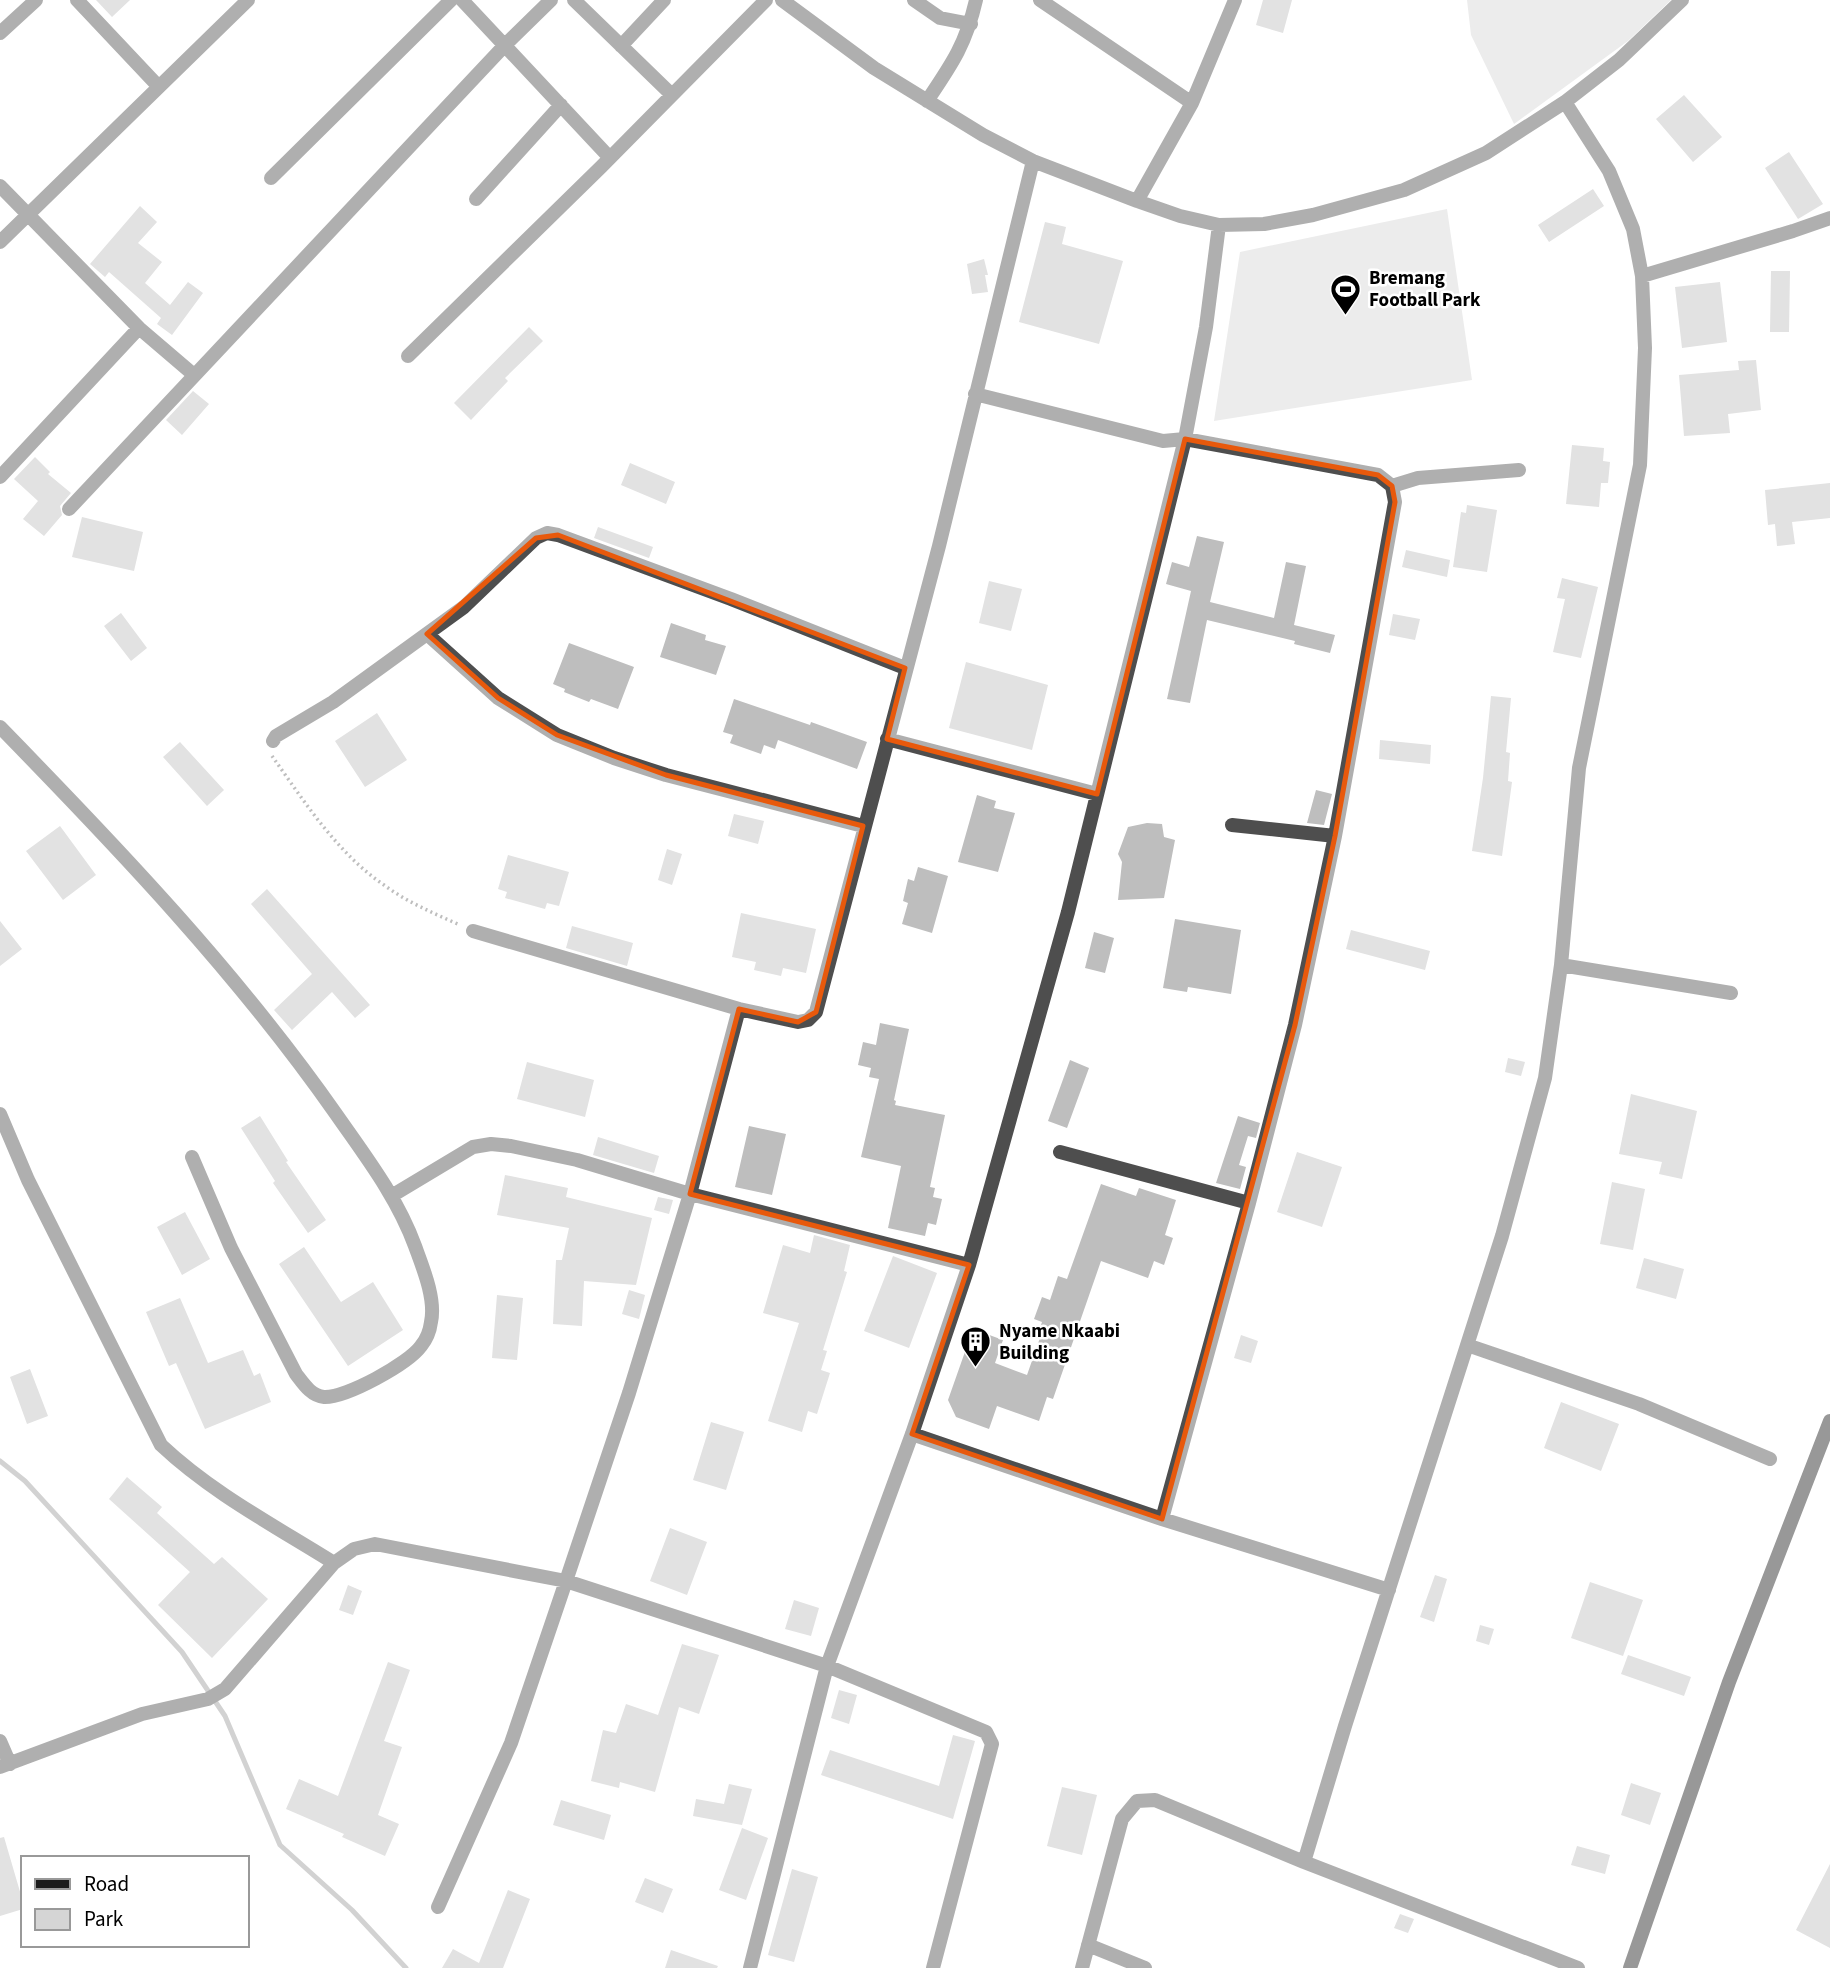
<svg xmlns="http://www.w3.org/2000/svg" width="1830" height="1968" font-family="'Source Sans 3',sans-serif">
<rect width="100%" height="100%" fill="#fff"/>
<path fill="#d5d5d5" d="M 1467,0 L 1671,0 L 1628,41 L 1514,124 L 1471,35 Z
M 1447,209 L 1472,380 L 1214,421 L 1240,252 Z"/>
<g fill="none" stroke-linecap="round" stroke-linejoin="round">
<path stroke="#9c9c9c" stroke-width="5" d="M 0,1461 L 25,1481 L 182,1652 L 225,1716 L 280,1845 L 352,1910 L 406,1968"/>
</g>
<path fill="#bebebe" d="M 96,0 L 130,0 L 112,17 Z
M 1263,0 L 1292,0 L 1283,33 L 1256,25 Z
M 1684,95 L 1722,137 L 1693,162 L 1656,119 Z
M 1789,152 L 1823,204 L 1798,219 L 1765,168 Z
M 1593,189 L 1604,206 L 1549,242 L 1538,225 Z
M 140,206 L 157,222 L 138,243 L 162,262 L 145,283 L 170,305 L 188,282 L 203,293 L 172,335 L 157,324 L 161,318 L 109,272 L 105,277 L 90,264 Z
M 1045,222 L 1066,227 L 1062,244 L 1123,261 L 1099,344 L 1019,322 Z
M 984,259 L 988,275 L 985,275 L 988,292 L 972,294 L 967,264 Z
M 1771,271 L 1790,271 L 1789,332 L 1770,332 Z
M 1720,282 L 1727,342 L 1682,348 L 1675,287 Z
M 529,327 L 543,341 L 505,378 L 508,381 L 471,420 L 454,403 Z
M 1756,360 L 1761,410 L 1728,414 L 1730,433 L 1684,436 L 1679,375 L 1739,370 L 1738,361 Z
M 193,391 L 209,404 L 182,435 L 166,420 Z
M 1572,445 L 1604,448 L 1603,461 L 1610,462 L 1608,483 L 1601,483 L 1599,507 L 1566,504 Z
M 35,457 L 50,472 L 48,474 L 71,493 L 60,506 L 62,515 L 44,536 L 23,519 L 38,501 L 14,479 Z
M 630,463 L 675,482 L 666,504 L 621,485 Z
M 1830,483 L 1830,518 L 1792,522 L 1795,544 L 1777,546 L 1775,524 L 1768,525 L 1765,490 Z
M 1467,505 L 1497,510 L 1487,572 L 1453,567 L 1461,512 L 1466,513 Z
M 82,517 L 143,532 L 134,571 L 72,557 Z
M 598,527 L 653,547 L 649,558 L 594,538 Z
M 1197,536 L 1224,542 L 1210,602 L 1274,618 L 1286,562 L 1306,566 L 1294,625 L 1335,635 L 1330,653 L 1294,644 L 1295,641 L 1207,620 L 1190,703 L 1167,699 L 1191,591 L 1166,584 L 1172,562 L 1189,567 Z
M 1406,550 L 1450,560 L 1447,577 L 1402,567 Z
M 1562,578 L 1598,587 L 1581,658 L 1553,652 L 1565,599 L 1557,598 Z
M 989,581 L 1022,589 L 1011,631 L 979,623 Z
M 121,613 L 147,648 L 131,661 L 104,626 Z
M 1393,614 L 1420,619 L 1415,640 L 1389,635 Z
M 671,623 L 706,635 L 705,640 L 726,646 L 716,675 L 660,657 Z
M 569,643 L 634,667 L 618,709 L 591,699 L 589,702 L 564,692 L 565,689 L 553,684 Z
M 966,662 L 1048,685 L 1032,750 L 949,728 Z
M 1491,696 L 1511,698 L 1506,752 L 1510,753 L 1508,781 L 1512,782 L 1502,856 L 1472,851 L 1483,778 Z
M 734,699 L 810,725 L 811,722 L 867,742 L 857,769 L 778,740 L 775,749 L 764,745 L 761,754 L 730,743 L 733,735 L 723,732 Z
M 377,713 L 407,760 L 365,787 L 335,741 Z
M 1380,740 L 1431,745 L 1430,764 L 1379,759 Z
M 180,742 L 224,790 L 207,806 L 163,757 Z
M 1316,790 L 1332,794 L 1324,825 L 1307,823 Z
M 977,795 L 996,801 L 994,808 L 1015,813 L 998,872 L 958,862 Z
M 734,814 L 764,821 L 758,844 L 728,836 Z
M 1147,823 L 1162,824 L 1164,837 L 1175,840 L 1164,898 L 1118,900 L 1122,862 L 1118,854 L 1128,827 Z
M 60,826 L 96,875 L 63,900 L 26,851 Z
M 667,849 L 682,854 L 672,885 L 658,880 Z
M 508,855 L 569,872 L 559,906 L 547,903 L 545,909 L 505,898 L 507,892 L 498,889 Z
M 918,867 L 948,876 L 932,933 L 902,924 L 908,903 L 903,901 L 908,879 L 914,881 Z
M 267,889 L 370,1005 L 355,1018 L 332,992 L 292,1030 L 274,1010 L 312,974 L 251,904 Z
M 741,913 L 816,929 L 806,973 L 783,968 L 781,976 L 754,970 L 756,962 L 732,957 Z
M 1175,919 L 1241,930 L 1231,994 L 1188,987 L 1187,992 L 1163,988 Z
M 0,921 L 22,949 L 0,966 Z
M 572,926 L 633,943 L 627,966 L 566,948 Z
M 1351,930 L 1430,951 L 1425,970 L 1346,949 Z
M 1094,932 L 1114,938 L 1105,973 L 1085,968 Z
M 880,1023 L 909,1029 L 894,1100 L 896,1101 L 895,1105 L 945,1115 L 930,1187 L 935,1188 L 933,1197 L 942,1199 L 936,1225 L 928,1223 L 925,1236 L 888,1228 L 901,1166 L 861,1157 L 879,1079 L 869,1077 L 871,1068 L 858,1065 L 863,1042 L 876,1045 Z
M 1508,1058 L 1525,1062 L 1521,1076 L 1505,1072 Z
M 1070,1060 L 1089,1068 L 1067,1128 L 1048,1121 Z
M 527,1062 L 594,1080 L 585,1117 L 517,1099 Z
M 1631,1094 L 1697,1111 L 1682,1179 L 1659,1174 L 1662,1162 L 1619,1154 Z
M 260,1116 L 288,1161 L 286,1162 L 326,1220 L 308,1233 L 273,1183 L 275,1181 L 241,1128 Z
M 1238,1116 L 1260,1123 L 1256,1138 L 1248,1136 L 1239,1165 L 1246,1167 L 1240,1189 L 1216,1183 Z
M 749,1126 L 786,1134 L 772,1195 L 735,1187 Z
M 598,1137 L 659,1156 L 654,1173 L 593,1155 Z
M 1297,1152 L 1342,1167 L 1322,1227 L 1277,1212 Z
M 505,1175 L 568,1188 L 566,1197 L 652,1218 L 636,1285 L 584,1281 L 582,1326 L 553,1324 L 556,1260 L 562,1260 L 569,1228 L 497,1215 Z
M 1612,1182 L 1645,1189 L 1633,1250 L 1600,1244 Z
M 1101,1184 L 1136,1196 L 1139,1188 L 1176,1200 L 1165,1235 L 1173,1238 L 1164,1265 L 1154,1261 L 1148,1278 L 1101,1261 L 1053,1399 L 1047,1397 L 1039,1421 L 997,1406 L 989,1429 L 956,1417 L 948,1400 L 973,1329 L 1003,1340 L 995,1363 L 1027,1375 L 1041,1335 L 1038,1334 L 1042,1322 L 1034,1319 L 1042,1297 L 1050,1300 L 1058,1276 L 1067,1279 Z
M 658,1197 L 673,1200 L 669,1214 L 654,1210 Z
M 185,1212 L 210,1259 L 182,1275 L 157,1227 Z
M 814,1235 L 850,1245 L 844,1271 L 847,1272 L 823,1350 L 827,1351 L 821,1370 L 830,1373 L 817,1414 L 808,1411 L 802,1432 L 768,1421 L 799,1323 L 763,1313 L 783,1245 L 810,1253 Z
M 304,1247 L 341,1302 L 373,1282 L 403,1330 L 348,1366 L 279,1264 Z
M 893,1256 L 937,1273 L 909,1348 L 864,1331 Z
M 1644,1258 L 1684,1269 L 1676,1299 L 1636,1288 Z
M 629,1290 L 645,1295 L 639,1319 L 622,1314 Z
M 497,1295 L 523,1298 L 517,1360 L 492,1358 Z
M 180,1298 L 208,1363 L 243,1350 L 254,1376 L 260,1373 L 271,1402 L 205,1429 L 176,1363 L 169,1366 L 146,1312 Z
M 1241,1335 L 1258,1341 L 1251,1363 L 1234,1358 Z
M 30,1369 L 48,1416 L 27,1424 L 10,1377 Z
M 1561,1402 L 1619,1424 L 1601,1471 L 1544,1448 Z
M 711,1422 L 744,1432 L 726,1490 L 693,1480 Z
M 127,1477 L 162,1507 L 157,1513 L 214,1564 L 222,1557 L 268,1599 L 212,1658 L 158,1605 L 190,1572 L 109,1499 Z
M 670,1528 L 707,1542 L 687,1595 L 650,1581 Z
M 1435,1575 L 1447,1579 L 1434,1622 L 1420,1617 Z
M 1590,1582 L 1643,1600 L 1623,1656 L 1571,1638 Z
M 348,1585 L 362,1591 L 353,1615 L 339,1610 Z
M 794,1600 L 819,1608 L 811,1636 L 785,1629 Z
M 1480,1625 L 1494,1629 L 1489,1645 L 1476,1641 Z
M 682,1644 L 719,1655 L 699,1714 L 679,1707 L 655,1792 L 620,1782 L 619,1788 L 591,1781 L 603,1730 L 616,1733 L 626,1704 L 658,1715 Z
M 1628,1655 L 1691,1677 L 1684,1696 L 1621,1674 Z
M 388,1662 L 410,1670 L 384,1741 L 402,1747 L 378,1815 L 399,1824 L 385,1856 L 342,1837 L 344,1834 L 286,1809 L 299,1779 L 338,1796 Z
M 839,1690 L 857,1695 L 849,1724 L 831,1718 Z
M 953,1735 L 975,1741 L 953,1819 L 821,1775 L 830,1750 L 939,1786 Z
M 1631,1783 L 1661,1793 L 1650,1825 L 1621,1815 Z
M 729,1784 L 752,1789 L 742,1825 L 693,1816 L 696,1799 L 724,1804 Z
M 1062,1787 L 1097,1795 L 1082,1855 L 1047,1846 Z
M 561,1800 L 611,1815 L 604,1840 L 553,1825 Z
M 742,1828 L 768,1838 L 746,1900 L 719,1890 Z
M 4,1837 L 23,1902 L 23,1909 L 0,1916 L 0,1838 Z
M 1577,1846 L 1610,1855 L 1605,1874 L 1571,1865 Z
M 1830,1864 L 1830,1948 L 1796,1930 Z
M 792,1869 L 818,1877 L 794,1962 L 768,1955 Z
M 645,1878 L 673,1889 L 663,1913 L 635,1902 Z
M 508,1890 L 530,1899 L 503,1968 L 442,1968 L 453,1949 L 479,1963 Z
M 1400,1914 L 1414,1919 L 1408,1933 L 1394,1928 Z
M 671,1950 L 718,1966 L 717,1968 L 665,1968 Z"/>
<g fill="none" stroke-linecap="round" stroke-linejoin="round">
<path stroke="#707070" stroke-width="3.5" stroke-dasharray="2 3.5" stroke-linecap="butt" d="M 272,756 C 304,801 337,853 384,885 C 407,902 433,913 460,925"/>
<path stroke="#4e4e4e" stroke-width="14" d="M 77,0 L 159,87
M 462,0 L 610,158
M 574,0 L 672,95
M 782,0 L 874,68 L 983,135 L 1033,161 L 1137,201 L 1180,216 L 1219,225 L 1264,224 L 1313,215 L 1404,190 L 1486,153 L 1565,102 L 1619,60 L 1682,0
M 914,0 L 940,18 L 971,24
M 1040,0 L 1192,103
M 0,33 L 36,0
M 621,46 L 664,0
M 927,101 C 952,64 966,44 976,0
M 271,178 L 451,0
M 0,186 L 139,328 L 194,375
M 476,199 L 561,105
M 1137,201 L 1192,103 L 1235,0
M 0,242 L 248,0
M 1642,276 L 1793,231 L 1830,218
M 408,356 L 601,167 L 766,0
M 975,394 L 1163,441 L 1185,439 L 1378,475 L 1392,486 L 1395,502 L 1335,836 L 1295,1025 L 1249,1203 L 1162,1519
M 0,477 L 139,328
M 1392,486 L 1418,478 L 1519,470
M 69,509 L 505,45 L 551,0
M 427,634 L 498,698 L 557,735 L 614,758 L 666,775 L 863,826
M 0,727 C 119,849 238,974 336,1114 C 366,1157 397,1197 415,1246 C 423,1268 436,1299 431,1322 C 430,1330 426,1340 421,1346 C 408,1364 346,1398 324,1397 C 311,1396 303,1383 296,1374 L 231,1248 L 192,1157
M 887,739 L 1097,794
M 273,741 L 276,736 L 333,702 L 464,607 L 536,538 L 547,533 L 558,535 L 731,599 L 905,668
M 1232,825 L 1335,836
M 473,931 L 739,1009 L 798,1022 L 808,1020 L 816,1012 L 939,546 L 1033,161
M 1561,965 L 1731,993
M 0,1114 L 28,1180 L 161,1445 C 212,1493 275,1526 334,1563
M 1060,1152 L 1249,1203
M 393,1195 L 473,1147 L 491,1144 L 511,1146 L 577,1160 L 690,1194 L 969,1265
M 1467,1345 L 1639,1404 L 1770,1459
M 912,1434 L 1162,1519 L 1389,1590
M 0,1741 L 10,1764
M 0,1767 L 142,1714 L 208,1699 L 225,1689 L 334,1563 L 354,1549 L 375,1544 L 566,1581 L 827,1666 L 986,1732 L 992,1744 L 933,1968
M 1304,1862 L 1345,1726 L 1502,1236 L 1545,1078 L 1561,965 L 1579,768 L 1640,465 L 1645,348 L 1642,276 L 1633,229 L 1609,171 L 1565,102
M 438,1907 L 511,1743 L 566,1581 L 629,1393 L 690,1194 L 739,1009
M 1088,1945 L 1145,1968
M 750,1968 L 827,1666 L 912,1434 L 969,1265 L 1068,912 L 1185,439 L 1206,327 L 1219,225
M 1082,1968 L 1122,1819 L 1137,1801 L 1155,1800 L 1304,1862 L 1578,1968"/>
<path stroke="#1b1b1b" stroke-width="14" d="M 1630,1968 L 1729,1682 L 1830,1421"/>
</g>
<path d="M0 0H1830V1968H0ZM 1185,439 L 1378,475 L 1392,486 L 1395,502 L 1335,836 L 1295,1025 L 1162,1519 L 912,1434 L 969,1265 L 690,1194 L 739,1009 L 798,1022 L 816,1012 L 863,826 L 666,775 L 557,735 L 498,698 L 427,634 L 536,538 L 558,535 L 905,668 L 887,739 L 1097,794 Z" fill="#fff" fill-opacity=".55" fill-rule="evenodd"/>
<path fill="none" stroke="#e8590c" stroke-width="5" stroke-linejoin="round" d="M 1185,439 L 1378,475 L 1392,486 L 1395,502 L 1335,836 L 1295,1025 L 1162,1519 L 912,1434 L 969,1265 L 690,1194 L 739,1009 L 798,1022 L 816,1012 L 863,826 L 666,775 L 557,735 L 498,698 L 427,634 L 536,538 L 558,535 L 905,668 L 887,739 L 1097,794 Z"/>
<defs>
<symbol id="stadium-pin" viewBox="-11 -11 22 30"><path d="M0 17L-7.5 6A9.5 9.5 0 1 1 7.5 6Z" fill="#000" stroke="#fff"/><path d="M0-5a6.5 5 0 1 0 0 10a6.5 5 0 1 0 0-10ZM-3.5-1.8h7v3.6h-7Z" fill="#fff"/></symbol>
<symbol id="building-pin" viewBox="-11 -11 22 30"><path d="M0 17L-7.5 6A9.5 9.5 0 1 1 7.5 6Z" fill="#000" stroke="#fff"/><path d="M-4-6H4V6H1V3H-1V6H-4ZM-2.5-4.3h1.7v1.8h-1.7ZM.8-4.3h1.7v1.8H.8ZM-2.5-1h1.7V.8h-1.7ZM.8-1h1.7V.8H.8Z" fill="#fff"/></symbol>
</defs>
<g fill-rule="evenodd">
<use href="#stadium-pin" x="1328" y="272" width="35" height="47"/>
<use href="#building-pin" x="958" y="1324" width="35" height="47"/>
</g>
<g text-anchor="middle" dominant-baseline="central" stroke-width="5" stroke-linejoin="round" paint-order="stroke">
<g font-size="19" font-weight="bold" fill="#000" stroke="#fff" text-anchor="start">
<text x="1369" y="278">Bremang<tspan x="1369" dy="22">Football Park</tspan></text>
<text x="999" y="1331">Nyame Nkaabi<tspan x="999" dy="22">Building</tspan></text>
</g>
</g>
<rect x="21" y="1856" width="228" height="91" fill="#ffffff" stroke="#999999" stroke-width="2"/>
<rect x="35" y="1879" width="35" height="10" fill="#1b1b1b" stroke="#999999" stroke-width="2"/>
<text x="84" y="1891" font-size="21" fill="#000000">Road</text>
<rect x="35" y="1909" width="35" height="21" fill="#d5d5d5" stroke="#999999" stroke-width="2"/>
<text x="84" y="1926" font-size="21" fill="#000000">Park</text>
</svg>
